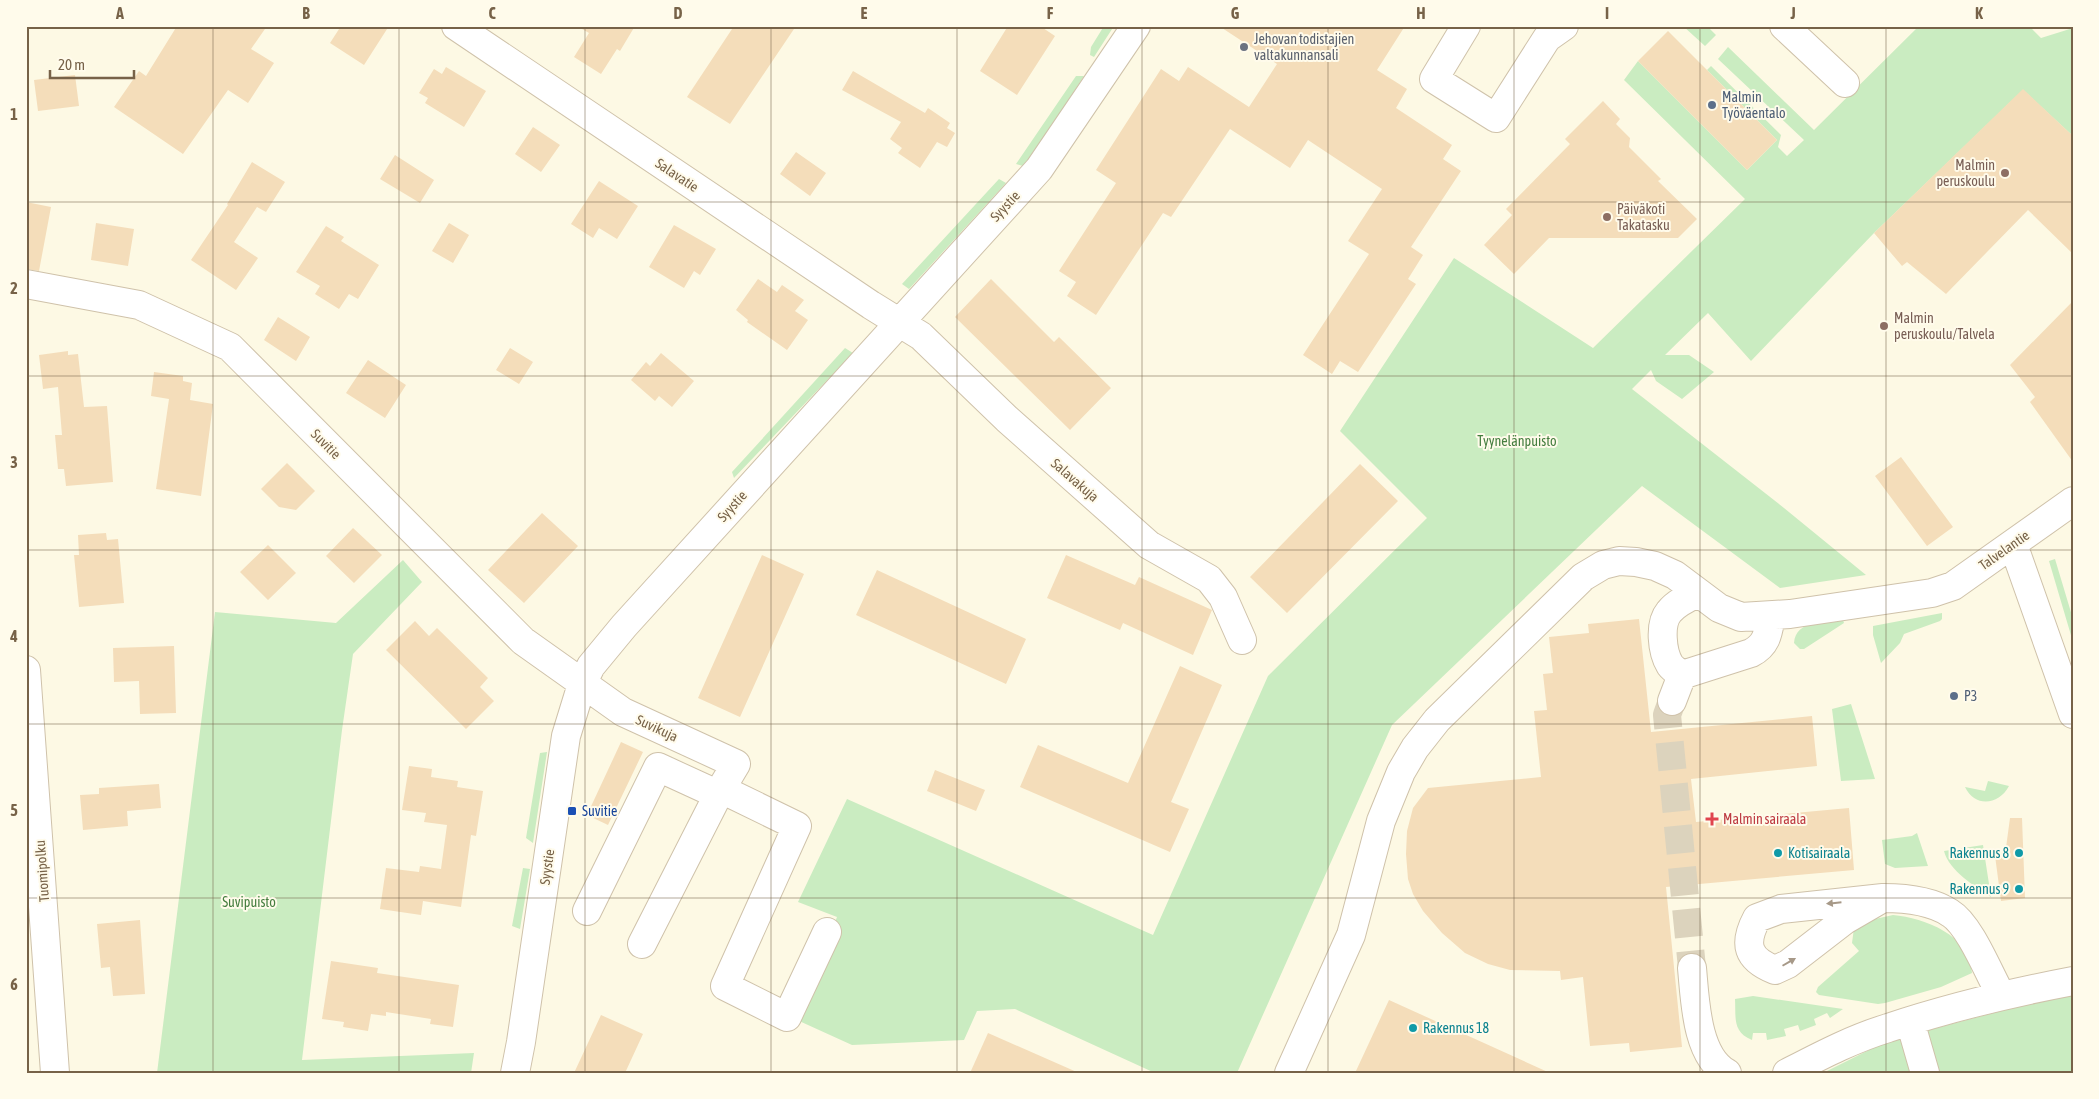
<svg xmlns="http://www.w3.org/2000/svg" width="2099" height="1099" font-family="'Asap Condensed',sans-serif">
<rect width="100%" height="100%" fill="#fdf9e4"/>
<path fill="#caecc1" d="M 1104,26 L 1114,26 L 1094,57 L 1090,55 L 1091,47 Z
M 1683,26 L 1707,26 L 1716,35 L 1705,46 Z
M 1919,26 L 2031,26 L 2030,27 L 2041,38 L 2073,28 L 2073,136 L 2023,90 L 1874,233 L 1751,361 L 1708,313 L 1665,355 L 1689,355 L 1714,372 L 1682,399 L 1656,381 L 1651,370 L 1632,389 L 1784,508 L 1866,575 L 1780,588 L 1642,486 L 1392,725 L 1237,1073 L 1155,1073 L 1015,1009 L 977,1011 L 964,1040 L 852,1045 L 797,1020 L 837,917 L 798,902 L 847,799 L 1153,935 L 1268,676 L 1427,518 L 1340,431 L 1454,258 L 1593,348 L 1745,199 L 1624,80 L 1638,61 L 1747,170 L 1777,140 L 1707,70 L 1711,66 L 1781,135 L 1778,147 L 1787,156 L 1804,140 L 1718,59 L 1728,47 L 1814,130 Z
M 1076,76 L 1084,76 L 1036,151 L 1023,166 L 1016,164 Z
M 999,179 L 1006,183 L 909,289 L 902,284 Z
M 845,348 L 853,353 L 734,478 L 732,472 Z
M 2055,559 L 2073,619 L 2073,642 L 2049,561 Z
M 403,560 L 422,582 L 353,654 L 342,730 L 302,1060 L 474,1053 L 471,1073 L 157,1073 L 215,612 L 336,623 Z
M 1942,613 L 1942,619 L 1940,621 L 1904,634 L 1900,643 L 1881,663 L 1873,635 L 1873,626 Z
M 1843,620 L 1844,623 L 1804,649 L 1800,649 L 1794,643 C 1796,619 1825,623 1843,620 Z
M 1851,704 L 1875,779 L 1841,781 L 1832,709 Z
M 547,752 L 533,843 L 526,838 L 540,753 Z
M 1988,781 L 2009,786 C 1999,805 1975,808 1965,787 L 1985,791 Z
M 1917,833 L 1928,866 L 1895,868 L 1885,864 L 1882,840 L 1912,836 Z
M 1983,845 L 1991,897 C 1975,886 1949,871 1944,851 Z
M 523,868 L 530,869 L 520,929 L 512,926 Z
M 1893,915 C 1925,918 1970,935 1972,973 L 1941,987 L 1885,1003 L 1878,1004 L 1819,995 L 1816,992 L 1818,987 L 1859,951 L 1852,943 L 1854,928 L 1866,921 Z
M 2073,992 L 2073,1073 L 1823,1073 L 1887,1041 Z
M 1753,996 L 1843,1009 L 1830,1018 L 1827,1013 L 1814,1019 L 1816,1025 L 1800,1031 L 1798,1025 L 1784,1029 L 1786,1036 L 1767,1040 L 1766,1033 L 1753,1033 L 1752,1040 C 1732,1032 1736,1017 1735,999 Z"/>
<path fill="#f4ddba" d="M 177,26 L 267,26 L 251,49 L 274,63 L 248,103 L 228,90 L 183,154 L 114,107 L 139,71 L 146,76 Z
M 341,26 L 389,26 L 364,65 L 330,43 Z
M 577,26 L 635,26 L 620,51 L 617,49 L 601,74 L 574,57 L 589,33 Z
M 734,26 L 796,26 L 730,124 L 687,97 Z
M 1008,26 L 1040,26 L 1055,36 L 1017,95 L 980,71 Z
M 1219,26 L 1405,26 L 1377,70 L 1407,89 L 1396,108 L 1452,145 L 1443,159 L 1461,171 L 1411,247 L 1423,255 L 1408,279 L 1416,284 L 1358,372 L 1340,361 L 1332,374 L 1303,355 L 1369,254 L 1348,241 L 1382,189 L 1308,140 L 1290,168 L 1230,129 L 1171,217 L 1163,213 L 1096,315 L 1067,296 L 1076,282 L 1059,271 L 1116,183 L 1096,170 L 1161,69 L 1179,81 L 1188,67 L 1249,107 L 1277,64 Z
M 1668,31 L 1777,140 L 1747,170 L 1638,61 Z
M 446,67 L 486,91 L 464,127 L 425,103 L 428,98 L 419,93 L 434,69 L 442,74 Z
M 853,71 L 925,113 L 928,108 L 950,123 L 947,128 L 955,133 L 947,147 L 937,142 L 920,168 L 898,153 L 902,148 L 890,139 L 901,122 L 842,90 Z
M 75,75 L 79,106 L 38,111 L 34,80 Z
M 2023,89 L 2073,136 L 2073,254 L 2028,210 L 1946,294 L 1907,262 L 1902,266 L 1874,233 Z
M 1603,101 L 1620,119 L 1616,124 L 1630,138 L 1629,147 L 1661,179 L 1658,181 L 1697,219 L 1678,238 L 1549,238 L 1514,274 L 1484,245 L 1512,215 L 1506,209 L 1570,144 L 1565,139 Z
M 533,127 L 560,145 L 541,172 L 515,154 Z
M 796,152 L 826,173 L 810,196 L 780,174 Z
M 395,155 L 434,180 L 420,203 L 380,179 Z
M 252,162 L 285,182 L 266,212 L 257,207 L 234,242 L 258,258 L 236,290 L 191,260 L 228,205 L 227,204 Z
M 599,181 L 638,206 L 617,239 L 599,228 L 593,238 L 571,224 Z
M 26,202 L 51,207 L 39,271 L 26,269 Z
M 96,223 L 134,229 L 128,266 L 91,260 Z
M 449,223 L 469,235 L 453,263 L 432,251 Z
M 674,225 L 716,249 L 700,275 L 694,271 L 684,288 L 649,267 Z
M 326,226 L 344,237 L 341,241 L 379,265 L 358,299 L 349,294 L 339,309 L 315,294 L 320,286 L 296,272 Z
M 758,279 L 777,292 L 782,285 L 804,300 L 795,311 L 808,320 L 787,350 L 747,322 L 748,320 L 736,310 Z
M 991,279 L 1054,342 L 1059,337 L 1111,388 L 1070,430 L 955,317 Z
M 2073,301 L 2073,462 L 2030,402 L 2035,397 L 2010,365 Z
M 278,317 L 310,337 L 296,361 L 264,340 Z
M 510,348 L 533,362 L 519,384 L 496,370 Z
M 68,351 L 68,355 L 78,354 L 84,407 L 107,406 L 113,482 L 66,486 L 64,469 L 58,469 L 55,435 L 62,435 L 58,387 L 43,389 L 39,355 Z
M 661,353 L 694,381 L 672,407 L 659,396 L 655,401 L 631,380 L 646,362 L 650,366 Z
M 368,360 L 406,385 L 385,418 L 346,393 Z
M 154,372 L 183,376 L 183,381 L 192,383 L 190,400 L 213,404 L 201,496 L 156,489 L 169,399 L 151,396 Z
M 1901,457 L 1953,527 L 1927,546 L 1875,476 Z
M 287,463 L 315,491 L 296,510 L 279,507 L 261,489 Z
M 1360,464 L 1398,501 L 1287,613 L 1250,577 Z
M 542,513 L 578,546 L 524,603 L 488,570 Z
M 353,528 L 382,555 L 354,583 L 326,556 Z
M 106,533 L 107,540 L 118,539 L 124,603 L 79,607 L 74,555 L 79,555 L 78,535 Z
M 268,545 L 296,573 L 268,600 L 240,572 Z
M 762,555 L 804,574 L 740,717 L 698,698 Z
M 1066,555 L 1135,585 L 1139,577 L 1212,610 L 1193,655 L 1123,623 L 1120,630 L 1047,598 Z
M 877,570 L 1026,639 L 1006,684 L 856,615 Z
M 1639,619 L 1651,732 L 1812,716 L 1817,766 L 1691,779 L 1696,822 L 1849,808 L 1854,870 L 1666,887 L 1682,1047 L 1630,1052 L 1629,1043 L 1590,1046 L 1583,977 L 1561,980 L 1560,971 L 1510,970 L 1488,964 L 1465,953 L 1442,933 L 1423,911 L 1413,894 L 1408,879 L 1406,854 L 1407,831 L 1413,808 L 1428,788 L 1541,777 L 1534,711 L 1547,710 L 1543,674 L 1553,673 L 1549,637 L 1589,633 L 1588,624 Z
M 415,621 L 429,636 L 437,628 L 488,678 L 480,687 L 494,701 L 466,729 L 386,650 Z
M 174,646 L 176,713 L 140,714 L 139,681 L 114,682 L 113,648 Z
M 1180,666 L 1222,685 L 1171,802 L 1189,809 L 1170,852 L 1020,787 L 1038,745 L 1128,783 Z
M 621,742 L 643,752 L 608,825 L 587,815 Z
M 409,766 L 432,769 L 431,777 L 458,781 L 457,787 L 483,791 L 476,836 L 471,835 L 461,907 L 423,901 L 421,915 L 380,909 L 386,868 L 419,872 L 420,866 L 441,869 L 447,825 L 424,822 L 426,813 L 402,810 Z
M 935,770 L 985,790 L 976,811 L 927,791 Z
M 159,784 L 161,808 L 127,811 L 128,826 L 83,830 L 80,795 L 99,794 L 99,788 Z
M 2010,818 L 2022,818 L 2025,898 L 2001,901 L 1994,848 L 2005,855 Z
M 140,920 L 145,994 L 113,996 L 110,967 L 101,968 L 97,924 Z
M 331,961 L 378,968 L 377,973 L 459,985 L 453,1027 L 430,1024 L 431,1019 L 386,1012 L 386,1016 L 371,1014 L 368,1031 L 343,1027 L 344,1022 L 322,1019 Z
M 1389,1000 L 1550,1073 L 1355,1073 Z
M 601,1015 L 643,1034 L 625,1073 L 574,1073 Z
M 988,1033 L 1079,1073 L 970,1073 Z"/>
<g fill="none" stroke-linecap="round" stroke-linejoin="round">
<path stroke="#dcd3bd" stroke-width="28" stroke-dasharray="28 14" stroke-linecap="butt" d="M 1672,701 L 1667,715 L 1692,968"/>
<defs>
<path id="minor" d="M 456,26 L 871,305 L 921,336 L 1007,419 L 1149,545 L 1209,579 L 1223,597 L 1242,640
M 1466,26 L 1434,79 L 1496,118 L 1547,38 L 1564,26
M 1784,26 L 1845,83
M 26,284 L 139,305 L 230,347 L 523,641 L 623,712 L 736,764 L 721,789 L 642,944
M 2013,544 L 2073,714
M 26,670 L 55,1073
M 1682,675 L 1751,653 C 1767,645 1768,633 1771,616
M 1672,701 L 1682,675 C 1678,672 1673,669 1670,665 C 1662,652 1659,624 1669,612 C 1676,603 1687,598 1698,593
M 721,789 L 797,826 L 725,986 L 787,1017 L 827,932
M 1883,898 L 1845,920 L 1788,964 L 1775,970 C 1747,959 1743,944 1757,918 L 1781,909 L 1883,898 C 1904,898 1932,901 1950,913 C 1970,925 1989,974 2001,995
M 587,911 L 658,767 L 719,795
M 1692,968 C 1695,999 1696,1056 1727,1073
M 1910,1021 L 1925,1073
M 515,1073 L 521,1042 L 566,736 L 582,684 L 591,666 L 624,626 L 1039,169 L 1136,26
M 1289,1073 L 1351,935 L 1381,821 L 1401,772 L 1415,748 L 1437,720 L 1583,577 L 1603,565 L 1619,561 L 1636,562 L 1655,566 L 1675,575 L 1719,608 L 1741,617 L 1790,614 L 1932,593 L 1953,586 L 2073,501
M 1787,1073 C 1820,1056 1852,1039 1888,1028 C 1948,1008 2010,993 2073,981"/>
</defs>
<use href="#minor" stroke="#cfc2aa" stroke-width="30"/>
<use href="#minor" stroke="#fff" stroke-width="28"/>
</g>
<defs><path id="oneway-solid" d="M-6-.8H1V-3.2L6.5 0L1 3.2V.8H-6Z" transform="scale(1.25)"/></defs>
<g fill="#a79988">
<use href="#oneway-solid" transform="translate(1834 903) rotate(174)"/>
<use href="#oneway-solid" transform="translate(1789 962) rotate(-30)"/>
</g>
<path fill="none" stroke="#776248" stroke-width="1" stroke-opacity="0.55" d="M 213,26 L 213,1073M 399,26 L 399,1073M 585,26 L 585,1073M 771,26 L 771,1073M 957,26 L 957,1073M 1142,26 L 1142,1073M 1328,26 L 1328,1073M 1514,26 L 1514,1073M 1700,26 L 1700,1073M 1886,26 L 1886,1073M 26,202 L 2073,202M 26,376 L 2073,376M 26,550 L 2073,550M 26,724 L 2073,724M 26,898 L 2073,898"/>
<circle fill="#6b7280" stroke="#fffbeb" stroke-width="2" cx="1244" cy="47" r="5"/>
<g fill="#5c6f8a" stroke="#fffbeb" stroke-width="2">
<circle cx="1712" cy="105" r="5"/>
<circle cx="1954" cy="696" r="5"/>
</g>
<g fill="#8d6e63" stroke="#fffbeb" stroke-width="2">
<circle cx="2005" cy="173" r="5"/>
<circle cx="1607" cy="217" r="5"/>
<circle cx="1884" cy="326" r="5"/>
</g>
<rect fill="#1a4fb4" stroke="#fffbeb" stroke-width="2" x="567" y="806" width="10" height="10" rx="2.5"/>
<path fill="#e0444e" stroke="#fffbeb" stroke-width="2" d="M1709.5 811.5h5v5h5v5h-5v5h-5v-5h-5v-5h5z"/>
<g fill="#0f9aa8" stroke="#fffbeb" stroke-width="2">
<circle cx="1778" cy="853" r="5"/>
<circle cx="2019" cy="853" r="5"/>
<circle cx="2019" cy="889" r="5"/>
<circle cx="1413" cy="1028" r="5"/>
</g>
<g text-anchor="middle" dominant-baseline="central" stroke-width="4" stroke-linejoin="round" paint-order="stroke">
<g font-size="14" fill="#5b616d" stroke="#fffbeb" text-anchor="start">
<text x="1254" y="39">Jehovan todistajien<tspan x="1254" dy="16">valtakunnansali</tspan></text>
</g>
<g font-size="14" fill="#4e5e75" stroke="#fffbeb" text-anchor="start">
<text x="1722" y="97">Malmin<tspan x="1722" dy="16">Työväentalo</tspan></text>
<text x="1964" y="696">P3</text>
</g>
<g font-size="14" fill="#785e54" stroke="#fffbeb" text-anchor="start">
<text x="1995" y="165" text-anchor="end">Malmin<tspan x="1995" dy="16">peruskoulu</tspan></text>
<text x="1617" y="209">Päiväkoti<tspan x="1617" dy="16">Takatasku</tspan></text>
<text x="1894" y="318">Malmin<tspan x="1894" dy="16">peruskoulu/Talvela</tspan></text>
</g>
<g font-size="14" fill="#776248" stroke="#fffbeb">
<text transform="translate(677 175) rotate(34)">Salavatie</text>
<text transform="translate(1005 206) rotate(-47)">Syystie</text>
<text transform="translate(326 444) rotate(45)">Suvitie</text>
<text transform="translate(1075 480) rotate(41)">Salavakuja</text>
<text transform="translate(732 506) rotate(-48)">Syystie</text>
<text transform="translate(2004 550) rotate(-35)">Talvelantie</text>
<text transform="translate(657 728) rotate(25)">Suvikuja</text>
<text transform="translate(547 867) rotate(-82)">Syystie</text>
<text transform="translate(42 871) rotate(-94)">Tuomipolku</text>
</g>
<g font-size="14" fill="#457e3f" stroke="#fffbeb">
<text x="1517" y="441">Tyynelänpuisto</text>
<text x="249" y="902">Suvipuisto</text>
</g>
<g font-size="14" fill="#164399" stroke="#fffbeb" text-anchor="start">
<text x="582" y="811">Suvitie</text>
</g>
<g font-size="14" fill="#be3a42" stroke="#fffbeb" text-anchor="start">
<text x="1723" y="819">Malmin sairaala</text>
</g>
<g font-size="14" fill="#0d838f" stroke="#fffbeb" text-anchor="start">
<text x="1788" y="853">Kotisairaala</text>
<text x="2009" y="853" text-anchor="end">Rakennus 8</text>
<text x="2009" y="889" text-anchor="end">Rakennus 9</text>
<text x="1423" y="1028">Rakennus 18</text>
</g>
</g>
<rect width="2099" height="1099" fill="none" stroke="#fffbeb" stroke-width="55"/>
<path d="M50 70v8h84v-8" fill="none" stroke="#776248" stroke-width="2.5"/>
<text x="58" y="70" font-size="15" fill="#776248" stroke="#fffbeb" stroke-width="4" paint-order="stroke">20 m</text>
<rect x="28" y="28" width="2044" height="1044" fill="none" stroke="#776248" stroke-width="2"/>
<g font-size="16" text-anchor="middle" font-weight="bold" fill="#776248">
<text x="120" y="19">A</text>
<text x="306" y="19">B</text>
<text x="492" y="19">C</text>
<text x="678" y="19">D</text>
<text x="864" y="19">E</text>
<text x="1050" y="19">F</text>
<text x="1235" y="19">G</text>
<text x="1421" y="19">H</text>
<text x="1607" y="19">I</text>
<text x="1793" y="19">J</text>
<text x="1979" y="19">K</text>
<text x="14" y="120">1</text>
<text x="14" y="294">2</text>
<text x="14" y="468">3</text>
<text x="14" y="642">4</text>
<text x="14" y="816">5</text>
<text x="14" y="990">6</text>
</g>
</svg>
